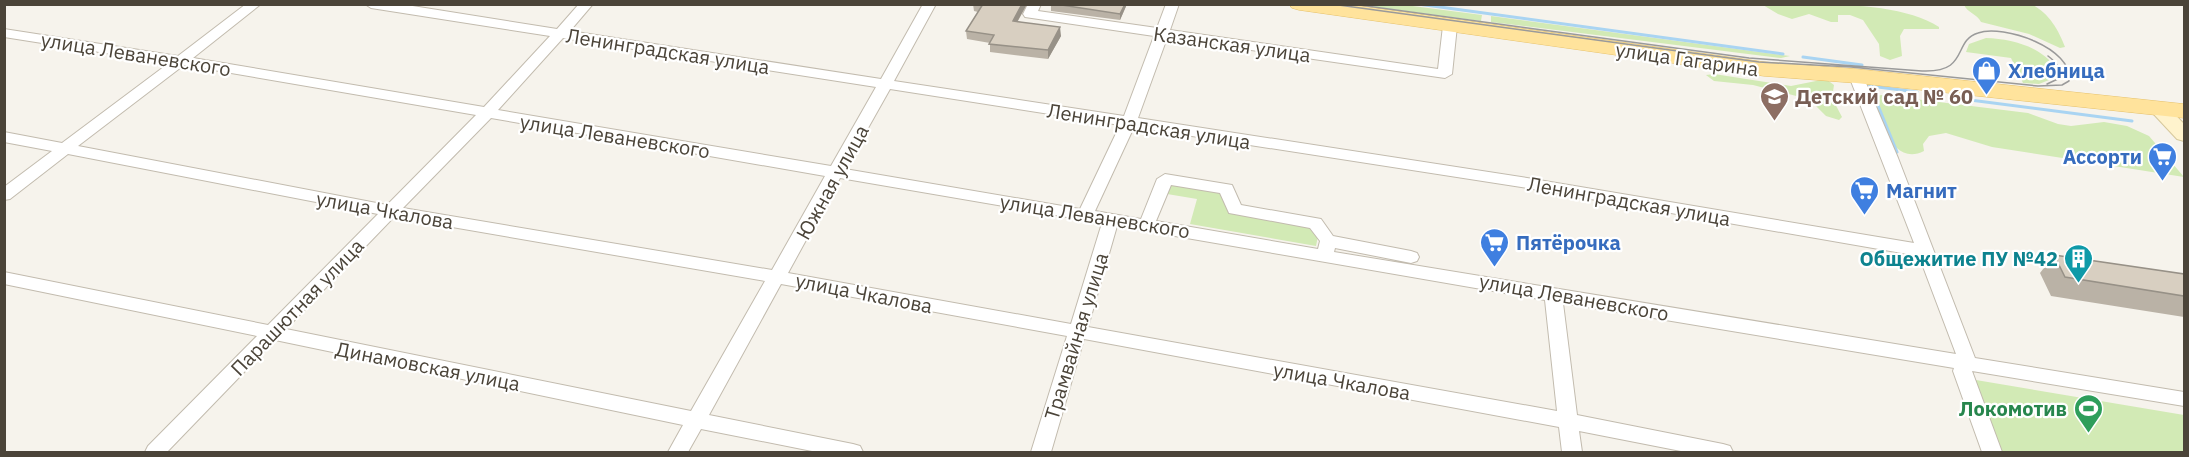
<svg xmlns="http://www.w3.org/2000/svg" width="2189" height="457" font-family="'IBM Plex Sans',sans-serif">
<rect width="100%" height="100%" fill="#f6f3ec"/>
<path fill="#d2eab5" d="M 1361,5 L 1405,5 L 1482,15 L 1481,21 Z
M 1763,5 C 1813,4 1898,0 1939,27 L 1939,29 L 1904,29 L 1900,36 L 1902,56 L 1890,60 L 1880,56 L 1879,44 L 1863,20 L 1850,15 L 1838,15 L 1838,22 L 1831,22 L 1809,14 L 1792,19 L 1778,14 Z
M 1964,5 C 1976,4 2022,2 2030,4 C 2048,11 2059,31 2065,47 L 2060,48 L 2029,34 L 1981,22 C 1977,14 1968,13 1964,5 Z
M 1491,16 L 1790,56 L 1781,58 L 1491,22 Z
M 1986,38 C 2012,39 2040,46 2056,68 L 2054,78 L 2039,84 L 2023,83 L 2011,58 L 1966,52 L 1969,44 Z
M 1714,74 L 1791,86 L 1826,79 L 1834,85 L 1832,98 L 1842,117 L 1839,120 L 1826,116 L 1815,105 L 1804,98 L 1753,85 L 1714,81 L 1706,75 Z
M 1882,95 L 2028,113 L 2058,124 L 2071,126 L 2104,122 L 2127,126 L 2149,136 L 2184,177 L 1992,147 L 1946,133 L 1929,136 L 1923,144 L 1924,151 C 1892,167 1879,118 1870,97 Z
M 1166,183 L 1224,193 L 1243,215 L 1311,225 L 1318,236 L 1316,246 L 1190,224 L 1197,199 L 1161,193 Z
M 1970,379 L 2184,415 L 2184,452 L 1999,452 Z"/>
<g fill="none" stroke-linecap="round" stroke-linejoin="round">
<path stroke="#a9d4f2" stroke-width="3" d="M 1418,4 L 1783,54
M 1803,57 L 1862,65
M 1868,81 L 1897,152
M 1870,86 L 1917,92
M 1970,100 L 2132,121"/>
<defs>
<path id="street" d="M 246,4 L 261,4 L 193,58 L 484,107 L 550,36 L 371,8 L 365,4 L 400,4 L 557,29 L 579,4 L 593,4 L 570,31 L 881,79 L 923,4 L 936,4 L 894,81 L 1124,116 L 1154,36 L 1025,17 L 1023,14 L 1028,4 L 1041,4 L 1038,11 L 1157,28 L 1166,4 L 1179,4 L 1170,30 L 1438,69 L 1443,26 L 1450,22 L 1457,26 L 1452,74 L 1445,78 L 1167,38 L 1138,118 L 1527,178 L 1914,243 L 1849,76 L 1856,72 L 1863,76 L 1898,158 L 1975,358 L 2184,392 L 2184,406 L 1972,371 L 2002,452 L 1982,452 L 1953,371 L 1954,368 L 1563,303 L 1577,415 L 1723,444 L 1730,446 L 1733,452 L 1686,452 L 1579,431 L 1582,452 L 1562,452 L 1559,427 L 1084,339 L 1051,452 L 1031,452 L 1067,336 L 781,284 L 709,415 L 853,444 L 860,446 L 863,452 L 817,452 L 701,429 L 688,452 L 668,452 L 683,425 L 275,340 L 167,452 L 145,452 L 148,446 L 257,336 L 4,284 L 4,272 L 268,325 L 378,214 L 68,154 L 10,199 L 4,200 L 4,187 L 52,151 L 4,142 L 4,132 L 62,143 L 169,63 L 4,37 L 4,29 L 178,56 ZM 563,38 L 876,87 L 831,166 L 498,110 ZM 184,65 L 476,115 L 387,205 L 78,146 ZM 890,89 L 1120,125 L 1080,209 L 845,169 ZM 491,118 L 825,176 L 772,270 L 403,208 ZM 1134,127 L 1527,188 L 1919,256 L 1956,354 L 1334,252 L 1335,248 L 1411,263 L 1417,261 L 1419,257 L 1417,253 L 1411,251 L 1333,236 L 1321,219 L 1241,205 L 1232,185 L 1226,184 L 1165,174 L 1157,179 L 1141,219 L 1095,211 ZM 840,178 L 1102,223 L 1071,324 L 788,273 ZM 1171,185 L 1220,193 L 1229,213 L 1310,228 L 1320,241 L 1318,249 L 1156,221 ZM 394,217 L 765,281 L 691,411 L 286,329 ZM 1117,226 L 1545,300 L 1557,411 L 1088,327 Z"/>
<path id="secondary" d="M 2158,102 L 2165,104 L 2184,124 L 2184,141 L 2177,139 L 2148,108 L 2151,104 Z"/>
<path id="primary" d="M 1289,4 L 1346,4 L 1764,62 L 1856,69 L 2184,104 L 2184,118 L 1856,83 L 1764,76 L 1299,10 L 1292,8 Z"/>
</defs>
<use href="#street" stroke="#c2bbae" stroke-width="2"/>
<use href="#secondary" stroke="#d6c79b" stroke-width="2"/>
<use href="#primary" stroke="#e6c16a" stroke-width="1"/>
<use href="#street" fill="#fff" fill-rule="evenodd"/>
<use href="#secondary" fill="#fff3cd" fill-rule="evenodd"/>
<use href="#primary" fill="#ffe39c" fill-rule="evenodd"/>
<path stroke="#9a9a9a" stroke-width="1.5" d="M 1331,4 L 1759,62 L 1851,67 L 2038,86 L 2062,85 L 2069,81 C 2074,48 2003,24 1978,33 C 1952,41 1970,73 1922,71 L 1749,58 L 1352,4
M 2047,84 L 2060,78 C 2061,68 2056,62 2048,56"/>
</g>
<path fill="#bab2a6" d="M 973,4 L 1027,4 L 1018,21 L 1061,36 L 1048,59 L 990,52 L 990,43 L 967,39 L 966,31 L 978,12 L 974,11 Z
M 1051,4 L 1127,4 L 1120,20 L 1051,11 Z
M 2054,255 L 2184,274 L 2184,317 L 2051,296 L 2040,273 Z"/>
<path fill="#979187" d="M 1022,4 L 1027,4 L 1013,29 L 1013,21 Z
M 1125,4 L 1127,4 L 1120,20 L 1120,14 Z
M 1060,27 L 1061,36 L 1048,59 L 1048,50 Z"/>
<path fill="#d8cfc1" stroke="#979187" stroke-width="1.5" d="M 983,4 L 1022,4 L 1013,21 L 1060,27 L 1048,50 L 989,44 L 994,35 L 966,31 Z
M 1055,4 L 1125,4 L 1120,14 Z
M 2054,255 L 2184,274 L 2184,296 L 2065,277 Z"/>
<defs>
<symbol id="shop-pin" viewBox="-11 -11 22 30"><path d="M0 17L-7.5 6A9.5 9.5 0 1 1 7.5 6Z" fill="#3f7fe0" stroke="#fff"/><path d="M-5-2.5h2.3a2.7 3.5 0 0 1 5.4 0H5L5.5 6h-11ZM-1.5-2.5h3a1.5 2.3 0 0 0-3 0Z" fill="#fff"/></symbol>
<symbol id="school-pin" viewBox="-11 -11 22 30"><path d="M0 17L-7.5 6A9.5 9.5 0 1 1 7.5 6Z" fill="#8d6e63" stroke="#fff"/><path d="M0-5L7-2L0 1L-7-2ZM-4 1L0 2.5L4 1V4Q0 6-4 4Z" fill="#fff"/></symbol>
<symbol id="supermarket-pin" viewBox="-11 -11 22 30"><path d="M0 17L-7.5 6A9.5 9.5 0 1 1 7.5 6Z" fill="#3f7fe0" stroke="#fff"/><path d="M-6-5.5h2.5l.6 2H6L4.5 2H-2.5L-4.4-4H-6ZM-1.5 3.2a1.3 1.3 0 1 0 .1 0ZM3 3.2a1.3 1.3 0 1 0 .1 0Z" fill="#fff"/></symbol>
<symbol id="building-pin" viewBox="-11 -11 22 30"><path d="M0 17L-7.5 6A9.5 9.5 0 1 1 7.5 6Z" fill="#0f9aa8" stroke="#fff"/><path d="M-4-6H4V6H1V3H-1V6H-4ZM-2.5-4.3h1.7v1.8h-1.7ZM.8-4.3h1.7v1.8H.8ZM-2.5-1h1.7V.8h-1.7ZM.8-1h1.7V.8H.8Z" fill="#fff"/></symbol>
<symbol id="stadium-pin" viewBox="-11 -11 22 30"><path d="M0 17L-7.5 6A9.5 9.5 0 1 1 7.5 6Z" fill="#2e9e5b" stroke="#fff"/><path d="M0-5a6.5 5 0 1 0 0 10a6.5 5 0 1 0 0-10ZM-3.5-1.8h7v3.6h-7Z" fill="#fff"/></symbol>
</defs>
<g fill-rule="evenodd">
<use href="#shop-pin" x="1970" y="54" width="33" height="45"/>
<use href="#school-pin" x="1758" y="80" width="33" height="45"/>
<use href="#supermarket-pin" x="2146" y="140" width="33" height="45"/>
<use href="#supermarket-pin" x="1848" y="174" width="33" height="45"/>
<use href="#supermarket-pin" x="1478" y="226" width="33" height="45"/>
<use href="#building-pin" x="2062" y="242" width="33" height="45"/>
<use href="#stadium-pin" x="2072" y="392" width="33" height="45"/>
</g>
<g text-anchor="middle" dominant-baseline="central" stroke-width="4.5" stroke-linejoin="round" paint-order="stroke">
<g font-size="20" fill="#4b4439" stroke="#fff">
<text transform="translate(1232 44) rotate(8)">Казанская улица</text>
<text transform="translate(668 51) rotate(9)">Ленинградская улица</text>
<text transform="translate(136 54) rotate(9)">улица Леваневского</text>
<text transform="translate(1687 59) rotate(8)">улица Гагарина</text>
<text transform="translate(1149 126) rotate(9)">Ленинградская улица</text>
<text transform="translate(615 136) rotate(9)">улица Леваневского</text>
<text transform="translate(832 182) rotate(-61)">Южная улица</text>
<text transform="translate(1629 201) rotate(10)">Ленинградская улица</text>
<text transform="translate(385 210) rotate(10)">улица Чкалова</text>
<text transform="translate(1095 216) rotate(9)">улица Леваневского</text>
<text transform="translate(864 293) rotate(11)">улица Чкалова</text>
<text transform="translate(1574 297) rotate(10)">улица Леваневского</text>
<text transform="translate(297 307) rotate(-46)">Парашютная улица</text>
<text transform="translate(1076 336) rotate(-73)">Трамвайная улица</text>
<text transform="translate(428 366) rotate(11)">Динамовская улица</text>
<text transform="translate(1342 381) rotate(10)">улица Чкалова</text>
</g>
<g font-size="20" font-weight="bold" fill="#366cbe" stroke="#fff" text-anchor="start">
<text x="2008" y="70">Хлебница</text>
<text x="2142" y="156" text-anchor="end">Ассорти</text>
<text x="1886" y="190">Магнит</text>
<text x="1516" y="242">Пятёрочка</text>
</g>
<g font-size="20" font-weight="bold" fill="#785e54" stroke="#fff" text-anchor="start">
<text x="1795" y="96">Детский сад № 60</text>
</g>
<g font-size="20" font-weight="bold" fill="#0d838f" stroke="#fff" text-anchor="end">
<text x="2058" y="258">Общежитие ПУ №42</text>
</g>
<g font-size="20" font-weight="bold" fill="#27864d" stroke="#fff" text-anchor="end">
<text x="2067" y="408">Локомотив</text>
</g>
</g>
<rect width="2189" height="457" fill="none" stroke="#4b4439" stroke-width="12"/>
</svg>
